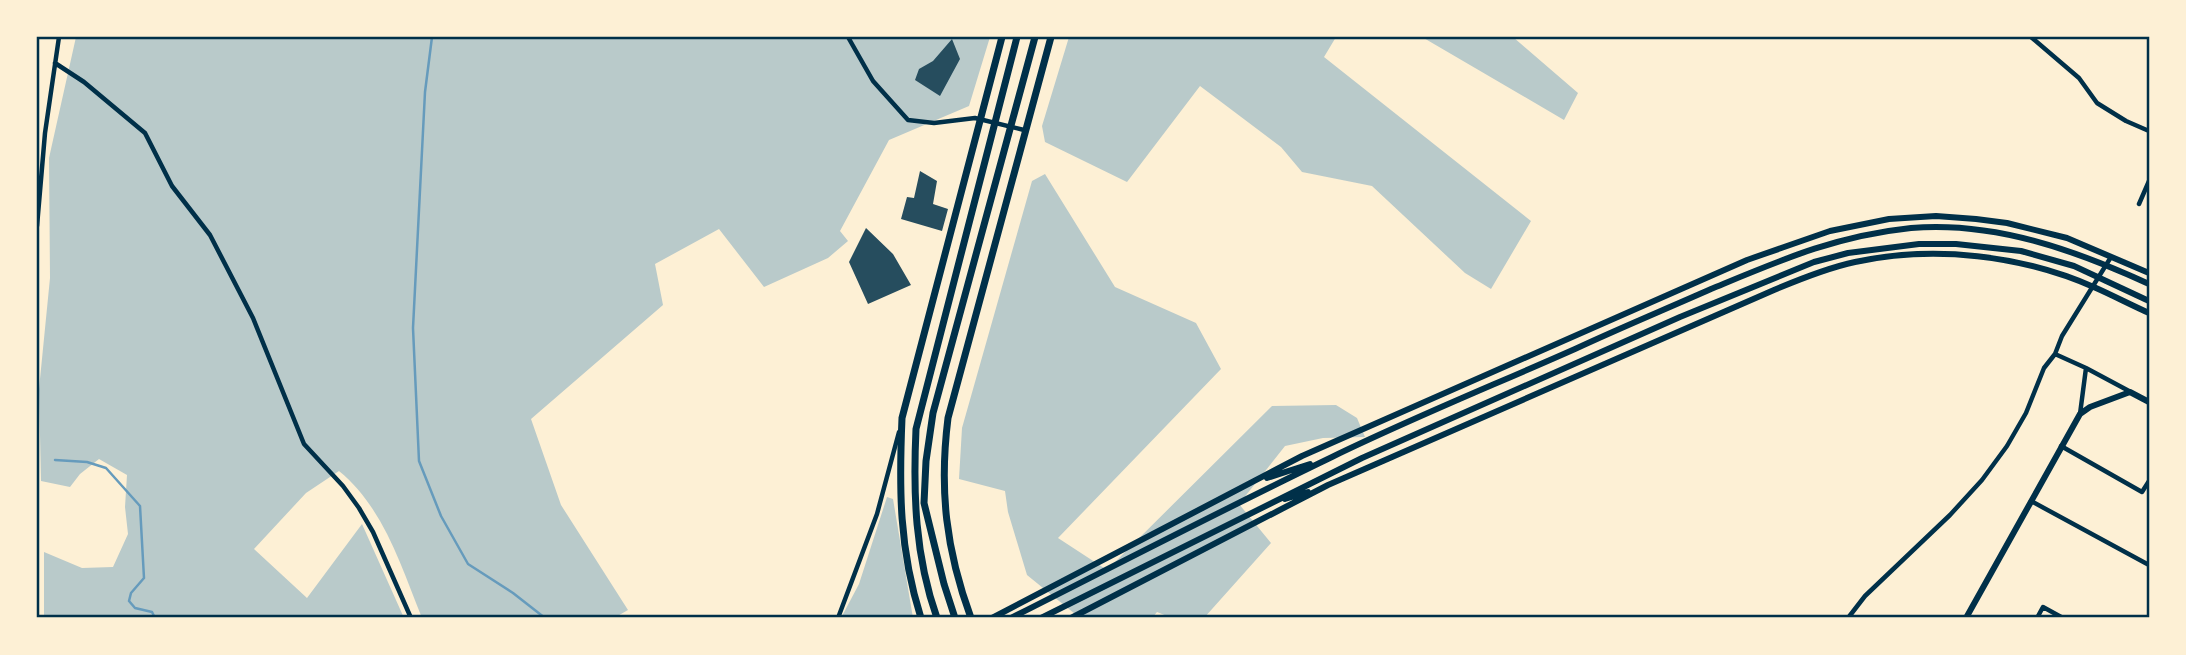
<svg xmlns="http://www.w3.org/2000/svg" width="2186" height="655" font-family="'Noto Serif',serif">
<rect width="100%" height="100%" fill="#fdf0d5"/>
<path fill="#b9caca" d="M 76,37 L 990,37 L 969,106 L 889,140 L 840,231 L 848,241 L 828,258 L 764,287 L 719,229 L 655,264 L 663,305 L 531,419 L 561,505 L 628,610 L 614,618 L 422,618 C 401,566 384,508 339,471 L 306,493 L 254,549 L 307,598 L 362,524 L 404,618 L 44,618 L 44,552 L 82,568 L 113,567 L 128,534 L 125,507 L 127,475 L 99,459 L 80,474 L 70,487 L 41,481 L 39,389 L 50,278 L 49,158 Z
M 1069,37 L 1336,37 L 1324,57 L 1531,221 L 1491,289 L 1465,273 L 1372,186 L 1302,172 L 1281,147 L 1200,86 L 1127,182 L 1045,142 L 1042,126 Z
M 1422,37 L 1513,37 L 1578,93 L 1564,120 Z
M 1045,174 L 1115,287 L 1196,323 L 1221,369 L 1058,538 L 1107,570 L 1272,406 L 1336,405 L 1357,418 L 1365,437 L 1323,438 L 1285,446 L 1239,504 L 1271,543 L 1204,618 L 1172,618 L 1157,612 L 1152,618 L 1080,618 L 1027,575 L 1008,512 L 1005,491 L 959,479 L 962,428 L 1032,181 Z
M 887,497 L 893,499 L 913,618 L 841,618 L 859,584 Z"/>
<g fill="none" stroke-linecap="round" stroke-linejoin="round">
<path stroke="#669bbc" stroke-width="2.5" d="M 432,37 L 425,92 L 413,328 L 419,461 L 441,516 L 468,564 L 513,593 L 545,618
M 55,460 L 87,462 L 106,468 L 140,506 L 144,578 L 131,593 L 129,601 L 135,608 L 152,612 L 155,618"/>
</g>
<path fill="#264d5e" d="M 952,39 L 960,59 L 940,96 L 915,80 L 919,69 L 933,61 Z
M 920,171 L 937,181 L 933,204 L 948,209 L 942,231 L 901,219 L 907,197 L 914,198 Z
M 866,228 L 893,254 L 911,285 L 868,304 L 849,262 Z"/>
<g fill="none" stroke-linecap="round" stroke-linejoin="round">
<path stroke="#003049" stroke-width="4.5" d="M 848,37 L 873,81 L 908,120 L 934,123 L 975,118 L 1024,130
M 2031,37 L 2079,78 L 2097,103 L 2126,121 L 2149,131
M 55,63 L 84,82 L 145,133 L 172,186 L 210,235 L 253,318 L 304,444 L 343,486 L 359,508 L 373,532 L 411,618
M 2139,204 L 2149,181
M 37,226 L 45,133 L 59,37
M 2055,354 L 2086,368 L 2129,391
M 2080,414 L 2086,368
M 2061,446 L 2142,492 L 2149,481
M 2031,501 L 2149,565
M 838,618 L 877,514 L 899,432
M 1848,618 L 1865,596 L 1950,515 L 1982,480 L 2007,446 L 2026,413 L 2044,368 L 2055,354 L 2062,336 L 2111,257
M 2037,618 L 2043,607 L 2063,618"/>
<path stroke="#003049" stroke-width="6" d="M 1267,478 L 1310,464
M 1285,499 L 1308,492
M 992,618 L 1302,456 L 1747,260 L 1830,231 L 1889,219 L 1936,216 L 1976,219 L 2007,223 L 2067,238 L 2149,273
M 1011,618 C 1118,564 1224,509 1332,457 C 1412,418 1494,385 1575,349 C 1620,328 1666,309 1711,289 C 1781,260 1835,236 1911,228 C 1994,221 2075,250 2149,284
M 1041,618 L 1362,458 L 1680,317 L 1814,262 L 1848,253 L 1919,244 L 1956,244 L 2021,251 L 2074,266 L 2149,301
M 1071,618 L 1328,485 L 1774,290 C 1800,279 1827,268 1855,262 C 1934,245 2022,255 2096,288 C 2114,296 2131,305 2149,313
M 1966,618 L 2080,414 L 2090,407 L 2130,392 L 2149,402"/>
<path stroke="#003049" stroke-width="7" d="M 921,618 C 899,549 899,489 902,418 L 1002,37
M 937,618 C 915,556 913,494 916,429 L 1017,37
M 955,618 L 944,584 L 924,503 L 926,461 L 933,413 L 1035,37
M 971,618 C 946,550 939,490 948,418 L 1051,37"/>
</g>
<rect width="2186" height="655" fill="none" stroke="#fdf0d5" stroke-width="77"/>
<rect x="38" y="38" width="2110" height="578" fill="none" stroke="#003049" stroke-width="2.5"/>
</svg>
